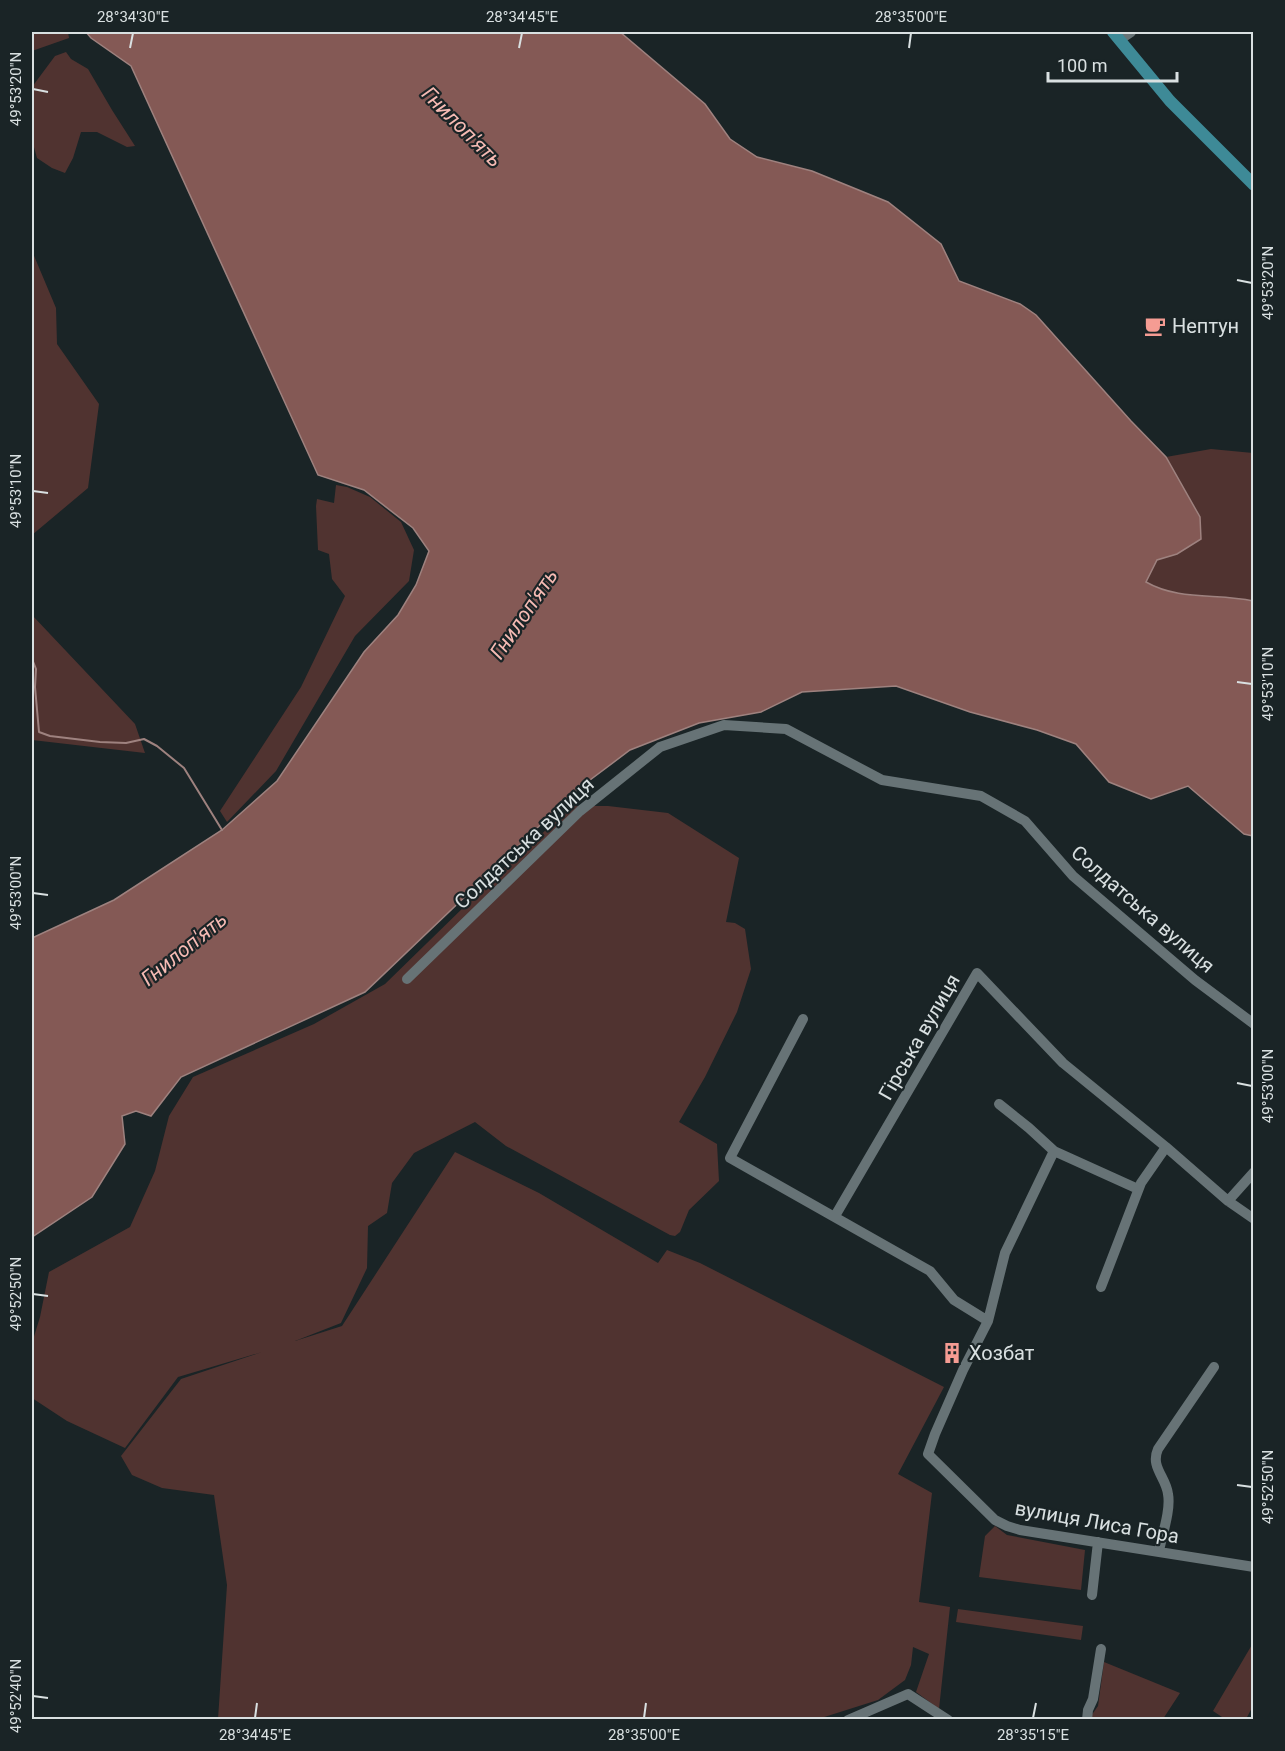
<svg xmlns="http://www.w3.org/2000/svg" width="1285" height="1751" font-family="Roboto,sans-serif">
<rect width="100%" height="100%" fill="#1a2426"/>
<path fill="#503330" d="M 32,32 L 68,32 L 69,38 L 32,51 Z
M 66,52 L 71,59 L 88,69 L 112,110 L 135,146 L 127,147 L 97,132 L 81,132 L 73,158 L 65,173 L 52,168 L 37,158 L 32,140 L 32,87 L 55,56 Z
M 32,251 L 56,308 L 57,344 L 99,404 L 88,488 L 32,535 Z
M 1211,449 L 1253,453 L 1253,601 C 1218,593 1178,601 1145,582 L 1157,560 L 1200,517 L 1166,457 Z
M 336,485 L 347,487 L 370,497 L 401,522 L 414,550 L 409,581 L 355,636 L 276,771 L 227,822 L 220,811 L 301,687 L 345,596 L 332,579 L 329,554 L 318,550 L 316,506 L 317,499 L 334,503 Z
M 32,615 L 135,724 L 145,753 L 32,740 Z
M 573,806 L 608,806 L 668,813 L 739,858 L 726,922 L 735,923 L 745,929 L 751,969 L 737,1012 L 705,1077 L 679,1122 L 717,1144 L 719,1181 L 689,1210 L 680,1232 L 675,1236 L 670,1235 L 506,1146 L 475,1122 L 414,1153 L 392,1183 L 387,1213 L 368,1226 L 367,1268 L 341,1323 L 295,1341 L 342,1326 L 455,1152 L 539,1193 L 658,1263 L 667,1250 L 700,1263 L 944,1387 L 898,1474 L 932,1493 L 919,1602 L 950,1607 L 939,1709 L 916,1692 L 929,1654 L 913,1647 L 911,1665 L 905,1680 L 878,1700 L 818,1719 L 218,1719 L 227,1585 L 214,1495 L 162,1488 L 132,1475 L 121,1456 L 181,1379 L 262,1352 L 178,1377 L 125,1448 L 67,1421 L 32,1398 L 32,1343 L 40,1317 L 49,1272 L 130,1227 L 155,1171 L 169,1116 L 193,1077 L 314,1024 L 385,984 L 512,860 Z
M 995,1526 L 1007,1535 L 1085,1550 L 1081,1590 L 979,1577 L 985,1536 Z
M 958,1609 L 1083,1626 L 1081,1640 L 956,1622 Z
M 1253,1643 L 1253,1706 L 1246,1719 L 1225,1719 L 1213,1711 Z
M 1104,1662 L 1180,1693 L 1163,1719 L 1090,1720 L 1091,1716 L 1098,1706 Z"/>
<path fill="#845955" stroke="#9e827f" stroke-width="1.5" d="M 86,32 L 620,32 L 705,104 L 730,139 L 757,157 L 812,171 L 888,202 L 941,244 L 959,281 L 1020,304 L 1036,315 L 1131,421 L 1166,457 L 1200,517 L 1201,539 L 1177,554 L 1157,560 L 1146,582 C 1179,601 1218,593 1253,601 L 1253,836 L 1244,834 L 1188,786 L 1151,799 L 1109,782 L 1076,744 L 1037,730 L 970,712 L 896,686 L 802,692 L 761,712 L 699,723 L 630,750 L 578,789 L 365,992 L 181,1077 L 151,1116 L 136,1111 L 122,1116 L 125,1144 L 92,1197 L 32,1237 L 32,938 L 114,900 L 222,830 L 277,781 L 364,652 L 398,615 L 416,585 L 429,551 L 413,528 L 364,490 L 318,475 L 131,66 L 91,38 Z"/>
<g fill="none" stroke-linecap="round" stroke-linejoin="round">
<path stroke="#9e827f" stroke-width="2" d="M 32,659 L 36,669 L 35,687 L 39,732 L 50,736 L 100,742 L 126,743 L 144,739 L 157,746 L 184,768 L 222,830"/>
<path stroke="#677376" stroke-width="10" d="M 1119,40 L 1131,32
M 407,979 L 580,811 L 660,747 L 724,725 L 786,729 L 882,780 L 981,796 L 1025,821 L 1073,876 L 1195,980 L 1254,1024
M 803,1019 L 730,1158 L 930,1271 L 954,1300 L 988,1321
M 999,1104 L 1029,1128 L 1054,1151 L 1138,1189
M 1054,1151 L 1005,1253 L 988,1321 L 963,1370 L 935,1434 L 928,1454 L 995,1520 L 1007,1526 L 1020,1530 L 1254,1567
M 1228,1201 L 1254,1172
M 835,1216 L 977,973 L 1063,1063 L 1166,1147 L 1228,1201 L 1254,1219
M 1101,1287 L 1141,1183 L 1166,1147
M 1159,1551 C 1162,1535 1171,1510 1168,1494 C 1166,1477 1150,1467 1158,1449 L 1214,1367
M 1092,1595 L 1098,1542
M 848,1720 L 908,1694 L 948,1720
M 1087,1720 L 1088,1710 L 1093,1699 L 1101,1649"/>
<path stroke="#3e8a97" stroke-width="12" d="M 1113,32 L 1170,101 L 1254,185"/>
</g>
<path fill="none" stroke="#d9e0e1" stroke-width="2" d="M 130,48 L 133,33M 519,48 L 522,33M 909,48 L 911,33M 33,89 L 48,92M 1237,280 L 1252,283M 33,491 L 48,493M 1237,682 L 1252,684M 33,893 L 48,895M 1237,1083 L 1252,1086M 33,1294 L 48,1296M 1237,1485 L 1252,1487M 33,1696 L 48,1698M 255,1718 L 257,1703M 644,1718 L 646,1703M 1033,1718 L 1036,1703"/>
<defs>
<symbol id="cafe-bare" viewBox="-9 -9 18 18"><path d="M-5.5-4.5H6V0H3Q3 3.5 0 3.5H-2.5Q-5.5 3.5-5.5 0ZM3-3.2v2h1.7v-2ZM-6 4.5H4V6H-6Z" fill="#f59c93" stroke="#1a2426" stroke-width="2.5" paint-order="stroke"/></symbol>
<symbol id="building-bare" viewBox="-9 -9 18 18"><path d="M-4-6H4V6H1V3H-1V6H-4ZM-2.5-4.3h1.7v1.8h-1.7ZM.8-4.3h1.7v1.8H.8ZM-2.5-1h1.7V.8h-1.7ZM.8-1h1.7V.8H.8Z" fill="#f59c93" stroke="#1a2426" stroke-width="2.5" paint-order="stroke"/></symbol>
</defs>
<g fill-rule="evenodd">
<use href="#cafe-bare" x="1140" y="311" width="30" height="30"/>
<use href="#building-bare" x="937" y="1338" width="30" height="30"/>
</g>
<g text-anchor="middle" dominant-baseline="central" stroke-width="4.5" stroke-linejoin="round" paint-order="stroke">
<g font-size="20" fill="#d9e0e1" stroke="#1a2426" text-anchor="start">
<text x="1172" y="326">Нептун</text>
<text x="969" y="1353">Хозбат</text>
</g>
<g font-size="20" fill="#d9e0e1" stroke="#1a2426">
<text transform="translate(524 843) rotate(-43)">Солдатська вулиця</text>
<text transform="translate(1143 909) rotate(41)">Солдатська вулиця</text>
<text transform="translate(919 1037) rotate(-60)">Гірська вулиця</text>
<text transform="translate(1097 1522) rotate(10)">вулиця Лиса Гора</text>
</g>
<g font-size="21" font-style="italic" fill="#f6bbb4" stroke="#1a2426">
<text transform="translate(462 127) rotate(45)">Гнилоп'ять</text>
<text transform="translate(524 614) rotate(-56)">Гнилоп'ять</text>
<text transform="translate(184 949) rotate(-39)">Гнилоп'ять</text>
</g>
</g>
<rect width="1285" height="1751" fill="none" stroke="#1a2426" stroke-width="66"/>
<path d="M1048 72v9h129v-9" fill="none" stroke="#d9e0e1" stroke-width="3"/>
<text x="1057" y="72" font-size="18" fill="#d9e0e1" stroke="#1a2426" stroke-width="4.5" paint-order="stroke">100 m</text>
<rect x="33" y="33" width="1219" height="1685" fill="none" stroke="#d9e0e1" stroke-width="2"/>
<g font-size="15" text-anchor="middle" fill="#d9e0e1">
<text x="133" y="22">28°34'30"E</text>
<text x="522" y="22">28°34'45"E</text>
<text x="911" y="22">28°35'00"E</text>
<text transform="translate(16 89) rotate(-90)" y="5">49°53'20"N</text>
<text transform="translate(1268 283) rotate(-90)" y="5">49°53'20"N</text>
<text transform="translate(16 491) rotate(-90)" y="5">49°53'10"N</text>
<text transform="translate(1268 684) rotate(-90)" y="5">49°53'10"N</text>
<text transform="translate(16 893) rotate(-90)" y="5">49°53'00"N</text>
<text transform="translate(1268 1086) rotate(-90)" y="5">49°53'00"N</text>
<text transform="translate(16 1294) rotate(-90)" y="5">49°52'50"N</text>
<text transform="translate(1268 1487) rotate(-90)" y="5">49°52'50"N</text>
<text transform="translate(16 1696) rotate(-90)" y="5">49°52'40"N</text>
<text x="255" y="1740">28°34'45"E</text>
<text x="644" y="1740">28°35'00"E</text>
<text x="1033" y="1740">28°35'15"E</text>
</g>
</svg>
